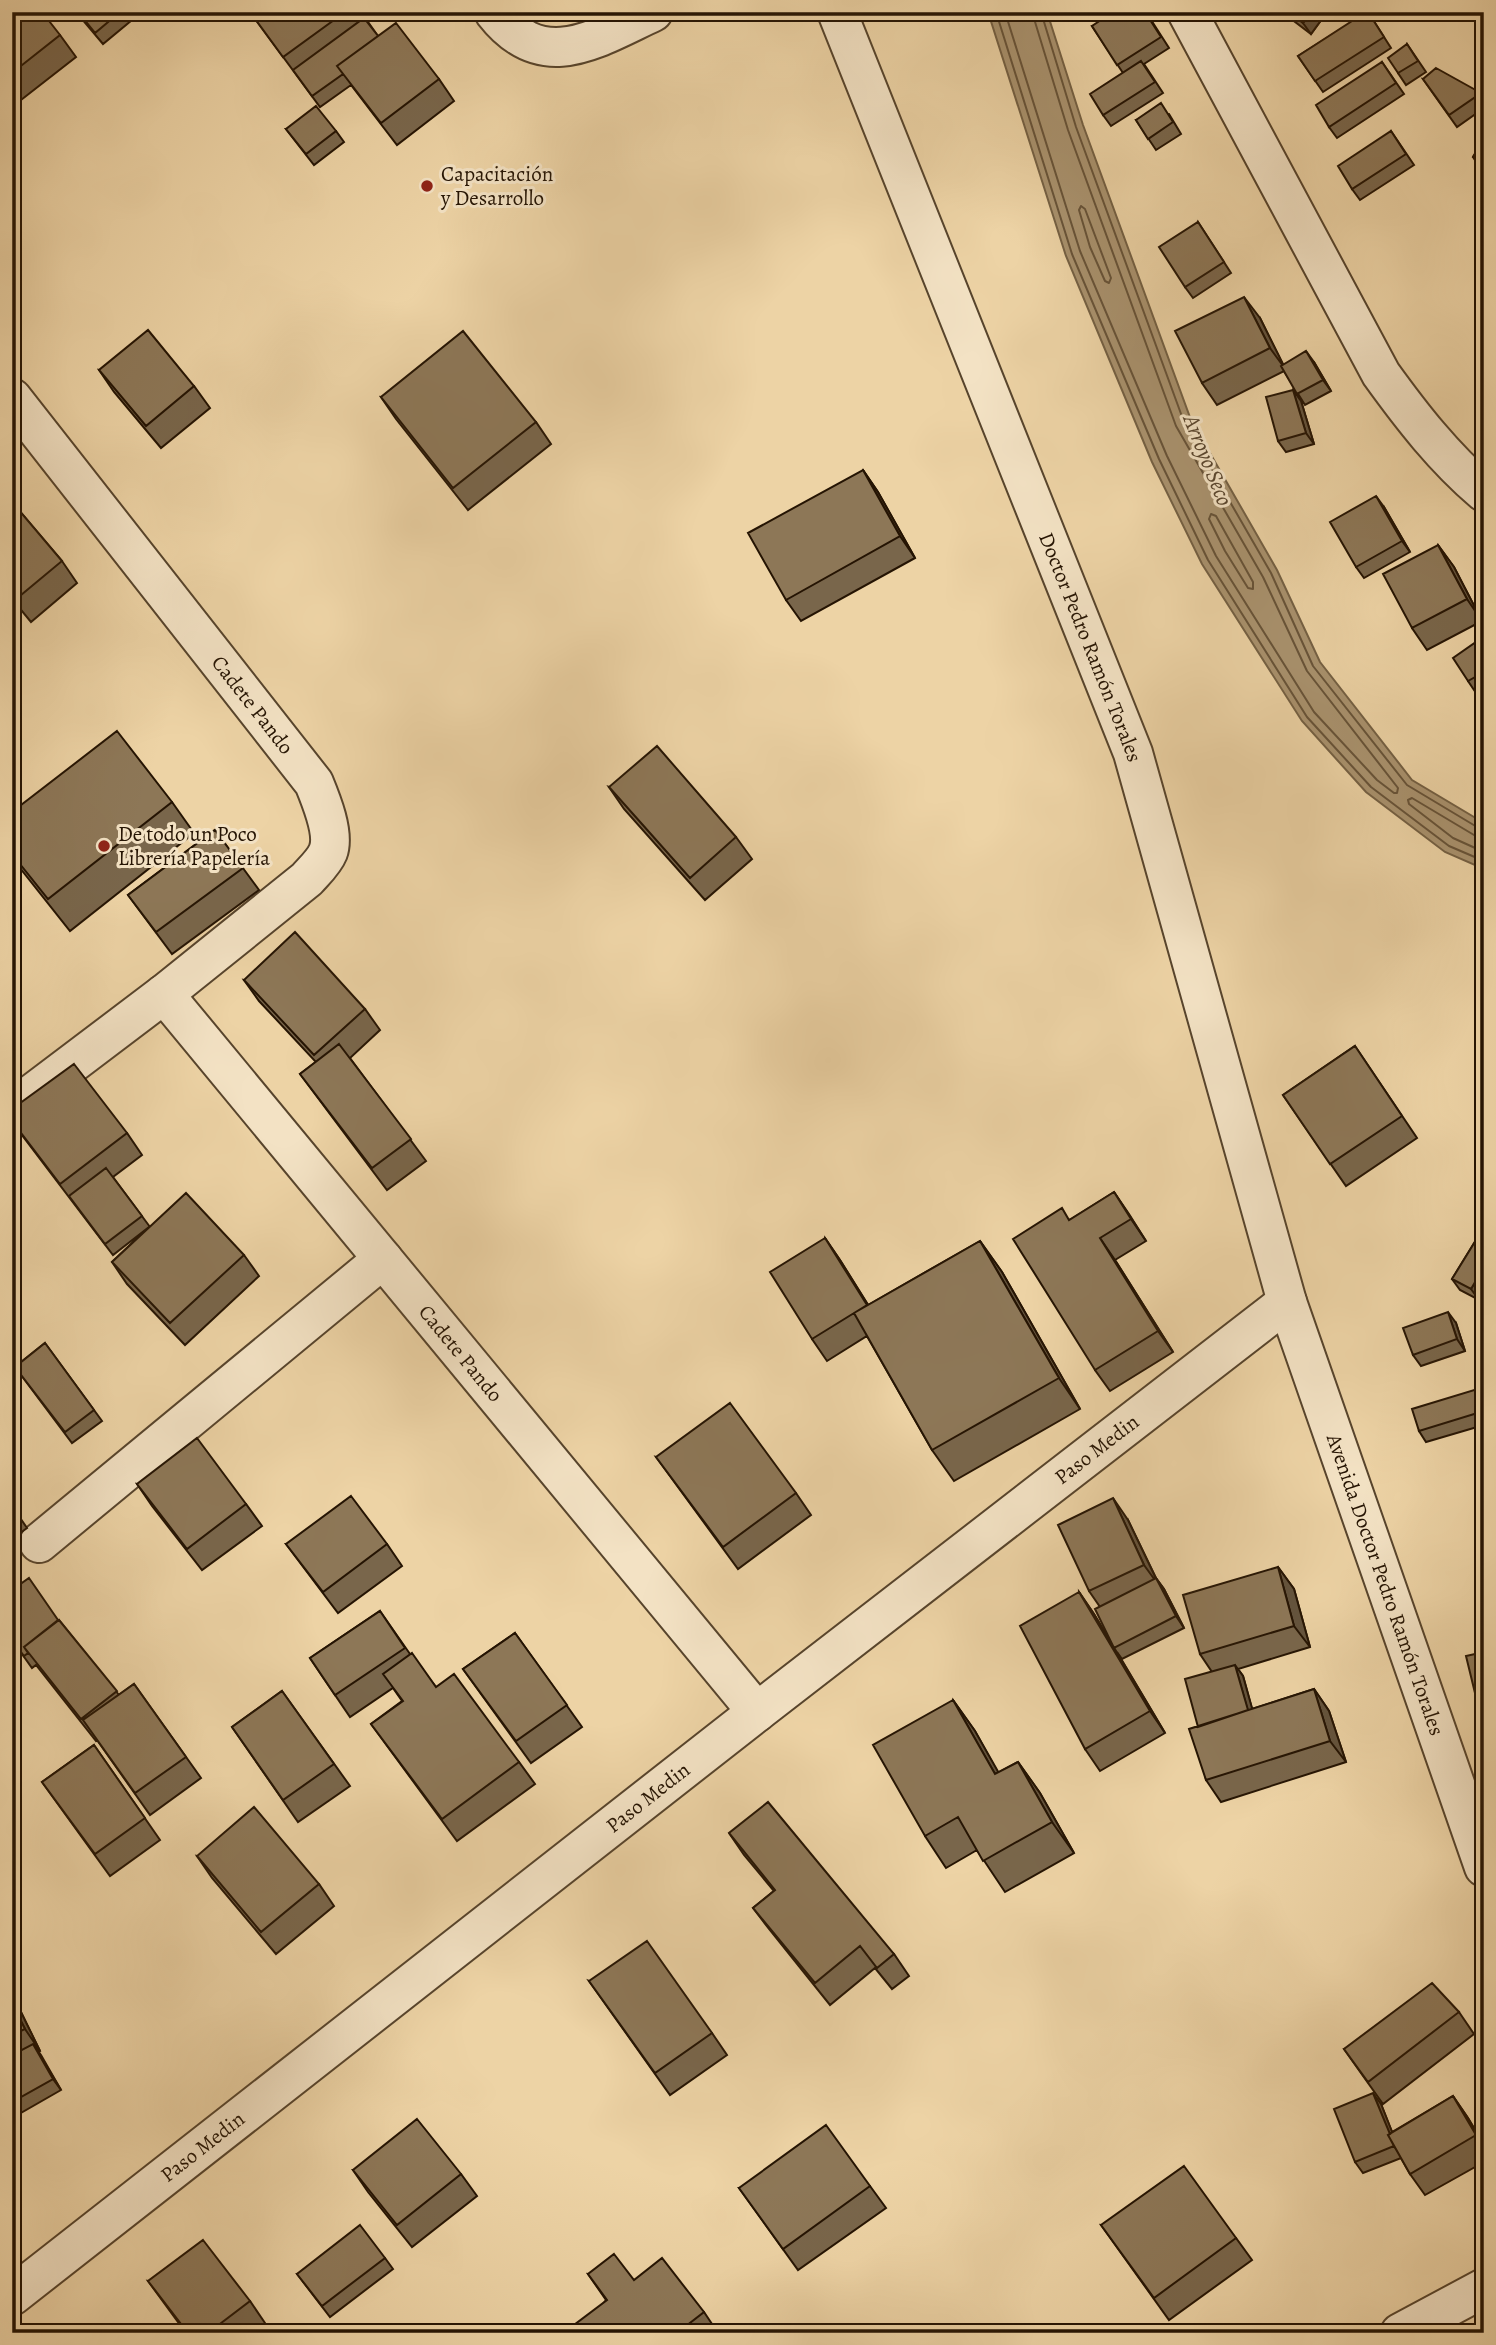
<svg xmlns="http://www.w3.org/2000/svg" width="1496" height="2345" font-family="Alegreya,serif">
<rect width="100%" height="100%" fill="#edd3a5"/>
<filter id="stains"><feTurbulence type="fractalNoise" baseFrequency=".00286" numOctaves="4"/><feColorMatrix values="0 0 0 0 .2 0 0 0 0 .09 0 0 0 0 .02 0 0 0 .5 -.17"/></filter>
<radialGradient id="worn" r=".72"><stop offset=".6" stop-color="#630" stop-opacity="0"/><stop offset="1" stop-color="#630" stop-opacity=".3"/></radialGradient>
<path fill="#a9926e" stroke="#746043" stroke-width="2" d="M 988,12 L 1047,12 L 1083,125 L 1191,420 L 1277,570 L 1320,662 L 1412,780 L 1484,823 L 1484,869 L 1445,852 L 1366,792 L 1302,721 L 1202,564 L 1152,462 L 1066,256 Z"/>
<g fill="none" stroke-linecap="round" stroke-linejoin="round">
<path stroke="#675338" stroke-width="2" d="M 996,12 L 1072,254 L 1159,459 L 1208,560 L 1307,717 L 1371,787 L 1449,846 L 1484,861
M 1005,12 L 1080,251 L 1167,456 L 1216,556 L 1314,712 L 1377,780 L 1394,793 L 1397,793 L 1398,788 L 1307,671 L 1263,577 L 1176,426 L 1068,130 L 1032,12
M 1041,12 L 1076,127 L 1184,422 L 1271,573 L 1313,666 L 1407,785 L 1477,827 L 1484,828
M 1081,206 L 1085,209 L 1111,278 L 1109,283 L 1105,281 L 1090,247 L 1079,210 Z
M 1211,514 L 1216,516 L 1253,582 L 1253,589 L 1248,588 L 1225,551 L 1209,519 Z
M 1484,837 L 1474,835 L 1412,798 L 1408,800 L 1409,804 L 1453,838 L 1484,852"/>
<defs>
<g id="minor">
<path d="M 494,12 C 543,75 595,39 653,12"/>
<path id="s1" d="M 837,12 L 1133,753 L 1287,1302"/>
<path d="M 1187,12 L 1381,374 C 1412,417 1444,458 1484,492"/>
<path id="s2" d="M 12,398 L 314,783 C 321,800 335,834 328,852 C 324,862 314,871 307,879 L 164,994 L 12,1109"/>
<path id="s3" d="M 164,994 L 757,1712"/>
<path d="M 39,1543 L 383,1259"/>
<path d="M 1400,2333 L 1484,2288"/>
</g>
<g id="tertiary">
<path id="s4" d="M 12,2296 L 757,1712 L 1287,1302 L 1484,1867"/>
</g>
</defs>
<use href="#minor" stroke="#57442c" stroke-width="42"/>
<use href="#tertiary" stroke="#57442c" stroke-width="42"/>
<use href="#minor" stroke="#f3e2c4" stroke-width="38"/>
<use href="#tertiary" stroke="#f3e2c4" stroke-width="38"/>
</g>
<path fill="#79664b" stroke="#251403" stroke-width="2" d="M 12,12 L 60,35 L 76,57 L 12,107 Z
M 76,12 L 127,12 L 132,20 L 103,44 Z
M 250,12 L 361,12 L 378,36 L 439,79 L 454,101 L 397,145 L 351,85 L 320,107 Z
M 1146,12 L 1169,48 L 1144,64 L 1163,93 L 1111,126 L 1103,115 L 1123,73 L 1092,26 Z
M 1282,12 L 1327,12 L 1311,34 Z
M 1368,12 L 1391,48 L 1323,92 L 1298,56 Z
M 1407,44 L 1426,72 L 1406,85 L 1398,73 Z
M 1382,62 L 1404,94 L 1337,138 L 1329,127 Z
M 1423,79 L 1481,93 L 1484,97 L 1484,108 L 1457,127 Z
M 1169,114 L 1181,134 L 1156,150 L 1136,120 Z
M 286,129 L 336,131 L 344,142 L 314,165 Z
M 1391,131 L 1414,165 L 1360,200 L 1352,189 Z
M 1484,139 L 1484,170 L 1480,168 L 1473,157 Z
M 1198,222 L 1231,273 L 1193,298 L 1185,287 Z
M 1260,318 L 1283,365 L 1314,362 L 1331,391 L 1305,405 L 1284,371 L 1217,405 L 1202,383 Z
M 99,370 L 194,386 L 210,408 L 161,448 L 114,392 Z
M 1293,390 L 1301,401 L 1314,444 L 1286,452 L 1278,441 Z
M 381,397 L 536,422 L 551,444 L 468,510 L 396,419 Z
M 863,470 L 878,492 L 915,558 L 801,621 L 786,600 Z
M 12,502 L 62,561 L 77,583 L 31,622 L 12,599 Z
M 1384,507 L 1410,552 L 1364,578 L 1356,567 Z
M 1438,545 L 1454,567 L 1482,621 L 1427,650 L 1412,628 Z
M 1476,642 L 1484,652 L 1484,688 L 1476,693 L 1468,681 Z
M 609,787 L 736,837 L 752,859 L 705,900 L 624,809 Z
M 172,802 L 194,833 L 70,931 L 12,858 L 12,812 Z
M 215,830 L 259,890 L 172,954 L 128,895 Z
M 244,980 L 365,1009 L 380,1030 L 350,1058 L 426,1161 L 387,1190 L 300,1074 L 316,1062 L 259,1001 Z
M 1355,1046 L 1417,1138 L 1346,1186 L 1283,1095 Z
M 12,1122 L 127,1133 L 142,1155 L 113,1177 L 150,1227 L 244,1255 L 259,1276 L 185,1345 L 127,1284 L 112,1262 L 149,1227 L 113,1255 Z
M 1114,1192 L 1146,1241 L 1115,1260 L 1173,1352 L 1110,1391 L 1095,1370 L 1070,1220 Z
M 1484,1227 L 1484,1292 L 1479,1300 L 1460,1290 L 1452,1279 Z
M 825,1238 L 840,1260 L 868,1305 L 980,1241 L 1002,1272 L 1080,1409 L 954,1481 L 932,1450 L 867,1336 L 827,1361 L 812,1339 Z
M 1456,1323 L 1465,1351 L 1421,1366 L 1413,1355 Z
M 45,1343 L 102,1421 L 72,1443 L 15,1367 Z
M 1484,1387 L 1484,1425 L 1426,1442 L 1419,1431 Z
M 656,1457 L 796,1493 L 811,1515 L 738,1569 Z
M 137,1484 L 246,1504 L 262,1526 L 202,1570 L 152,1506 Z
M 12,1506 L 27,1528 L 12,1539 Z
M 1128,1520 L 1156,1578 L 1164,1589 L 1184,1628 L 1122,1659 L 1117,1652 L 1165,1733 L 1100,1771 L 1085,1749 L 1079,1592 L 1094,1614 L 1111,1642 L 1100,1607 L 1089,1591 Z
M 286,1544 L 387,1544 L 402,1566 L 338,1613 Z
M 1278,1567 L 1294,1589 L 1310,1647 L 1238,1669 L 1243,1676 L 1252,1709 L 1314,1689 L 1329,1711 L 1346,1762 L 1221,1802 L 1206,1780 L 1198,1727 L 1212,1672 L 1200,1654 Z
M 380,1611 L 410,1654 L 436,1687 L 519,1762 L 535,1784 L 457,1841 L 371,1724 L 402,1701 L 393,1688 L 350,1717 L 310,1658 Z
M 59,1620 L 119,1695 L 134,1684 L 201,1778 L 150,1815 L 97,1740 L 96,1741 L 36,1665 L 32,1668 L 12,1640 Z
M 515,1633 L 582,1727 L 531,1763 L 463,1669 Z
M 1484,1652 L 1484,1704 L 1483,1705 L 1475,1693 Z
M 282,1691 L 350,1786 L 298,1822 L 232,1727 Z
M 953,1700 L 975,1731 L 998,1773 L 1018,1762 L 1040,1793 L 1074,1853 L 1005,1892 L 977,1850 L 946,1868 L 925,1836 Z
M 94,1745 L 160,1840 L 110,1876 L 42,1782 Z
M 729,1833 L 894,1954 L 909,1976 L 892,1989 L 875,1968 L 830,2005 L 769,1929 L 753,1908 L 774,1891 L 744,1855 Z
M 197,1856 L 319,1884 L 334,1906 L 276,1954 L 212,1878 Z
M 589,1981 L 712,2033 L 727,2055 L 670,2095 Z
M 12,1999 L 19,2008 L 40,2051 L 38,2052 L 61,2090 L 12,2118 Z
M 1459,2012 L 1474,2034 L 1383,2104 L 1344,2049 Z
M 1453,2096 L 1468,2118 L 1484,2145 L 1484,2162 L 1425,2195 L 1410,2174 L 1401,2158 L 1363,2173 L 1355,2162 L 1381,2104 L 1392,2132 Z
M 353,2170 L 461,2174 L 477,2196 L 412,2247 L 368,2192 Z
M 870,2186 L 886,2208 L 798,2270 L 739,2188 Z
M 1101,2225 L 1236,2238 L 1252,2260 L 1169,2320 Z
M 385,2258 L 393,2269 L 330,2317 L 297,2274 Z
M 588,2274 L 634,2280 L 704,2312 L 718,2333 L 580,2333 L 606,2300 Z
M 148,2281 L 250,2301 L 265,2323 L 253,2333 L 186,2333 Z"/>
<path fill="#63533d" stroke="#251403" stroke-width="2" d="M 1311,12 L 1327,12 L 1311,34 L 1303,23 Z
M 1244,297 L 1260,318 L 1286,370 L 1270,348 Z
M 1306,351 L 1314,362 L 1331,391 L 1323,380 Z
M 1293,390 L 1301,401 L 1314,444 L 1306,433 Z
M 863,470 L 878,492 L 915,558 L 900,536 Z
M 1376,496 L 1384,507 L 1410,552 L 1402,541 Z
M 1438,545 L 1454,567 L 1482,621 L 1467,599 Z
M 1114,1192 L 1129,1214 L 1146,1241 L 1131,1219 Z
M 825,1238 L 840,1260 L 882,1327 L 867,1305 Z
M 1100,1238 L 1115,1260 L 1173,1352 L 1158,1331 Z
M 980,1241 L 1002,1272 L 1080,1409 L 1059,1378 Z
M 1484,1267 L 1484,1292 L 1479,1300 L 1471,1289 Z
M 1448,1312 L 1456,1323 L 1465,1351 L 1457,1339 Z
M 1113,1498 L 1128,1520 L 1160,1587 L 1144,1565 Z
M 1278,1567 L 1294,1589 L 1310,1647 L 1294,1626 Z
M 1156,1578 L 1164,1589 L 1184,1628 L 1176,1616 Z
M 1079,1592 L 1094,1614 L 1165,1733 L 1150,1711 Z
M 1235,1665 L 1243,1676 L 1259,1733 L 1251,1722 Z
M 1314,1689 L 1329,1711 L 1346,1762 L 1330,1741 Z
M 953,1700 L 975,1731 L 1017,1805 L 995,1774 Z
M 1018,1762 L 1040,1793 L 1074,1853 L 1052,1822 Z
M 12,1999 L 19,2008 L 40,2051 L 25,2029 L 12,2004 Z
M 33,2044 L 41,2055 L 61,2090 L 53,2079 Z
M 1373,2093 L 1381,2104 L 1402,2157 L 1394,2146 Z
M 1453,2096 L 1468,2118 L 1484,2145 L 1484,2147 Z"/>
<path fill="#8d7757" stroke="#251403" stroke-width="2" d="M 12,12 L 42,12 L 60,35 L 12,73 Z
M 78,12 L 120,12 L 95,33 Z
M 250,12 L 345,12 L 283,57 Z
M 1113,12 L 1145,12 L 1161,37 L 1117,65 L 1092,26 Z
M 1289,12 L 1311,12 L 1303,23 Z
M 1366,12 L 1368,12 L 1384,37 L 1315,81 L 1298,56 Z
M 364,18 L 378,36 L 337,66 L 343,74 L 312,96 L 293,70 Z
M 396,23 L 439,79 L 381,123 L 337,66 Z
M 1407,44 L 1418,61 L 1398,73 L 1388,58 Z
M 1141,61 L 1155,82 L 1103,115 L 1090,94 Z
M 1382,62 L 1396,83 L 1329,127 L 1316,105 Z
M 1436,68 L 1481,93 L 1449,115 L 1423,79 Z
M 1161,103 L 1173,122 L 1148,139 L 1136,120 Z
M 316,106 L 336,131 L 306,154 L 286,129 Z
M 1391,131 L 1406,154 L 1352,189 L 1338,166 Z
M 1484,139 L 1484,164 L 1473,157 Z
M 1198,222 L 1224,262 L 1185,287 L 1159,247 Z
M 1244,297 L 1270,348 L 1202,383 L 1175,331 Z
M 148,330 L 194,386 L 146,426 L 99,370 Z
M 463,331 L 536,422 L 453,488 L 381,397 Z
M 1306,351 L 1323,380 L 1297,394 L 1281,366 Z
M 1293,390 L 1306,433 L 1278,441 L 1266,397 Z
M 863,470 L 900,536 L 786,600 L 748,533 Z
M 1376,496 L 1402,541 L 1356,567 L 1330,522 Z
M 12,502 L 62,561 L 15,600 L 12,596 Z
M 1438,545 L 1467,599 L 1412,628 L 1383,574 Z
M 1476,642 L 1484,654 L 1484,672 L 1468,681 L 1453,658 Z
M 117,731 L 172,802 L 48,899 L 12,854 L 12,812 Z
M 657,746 L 736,837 L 690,878 L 609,787 Z
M 215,830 L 243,868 L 156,932 L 128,895 Z
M 295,932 L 365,1009 L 314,1055 L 244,980 Z
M 339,1044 L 411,1139 L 372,1168 L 300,1074 Z
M 1355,1046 L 1402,1116 L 1330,1164 L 1283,1095 Z
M 74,1064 L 127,1133 L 60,1184 L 12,1121 L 12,1109 Z
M 106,1168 L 142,1216 L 105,1244 L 69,1196 Z
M 1114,1192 L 1131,1219 L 1100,1238 L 1158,1331 L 1095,1370 L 1013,1239 L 1062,1208 L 1069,1220 Z
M 186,1193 L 244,1255 L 170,1323 L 112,1262 Z
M 1484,1227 L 1484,1267 L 1471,1289 L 1452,1279 Z
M 825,1238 L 867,1305 L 812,1339 L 770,1272 Z
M 980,1241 L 1059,1378 L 932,1450 L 854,1313 Z
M 1448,1312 L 1457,1339 L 1413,1355 L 1403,1328 Z
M 45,1343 L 94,1410 L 65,1432 L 15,1367 Z
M 1484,1387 L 1484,1411 L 1419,1431 L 1412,1409 Z
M 730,1403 L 796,1493 L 723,1547 L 656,1457 Z
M 197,1438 L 246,1504 L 187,1549 L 137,1484 Z
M 351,1496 L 387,1544 L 323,1592 L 286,1544 Z
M 1113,1498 L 1144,1565 L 1089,1591 L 1058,1525 Z
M 1278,1567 L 1294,1626 L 1200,1654 L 1183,1595 Z
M 29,1578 L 58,1620 L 24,1647 L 28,1653 L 24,1656 L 12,1640 L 12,1590 Z
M 1156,1578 L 1176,1616 L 1114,1648 L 1095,1609 Z
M 1079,1592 L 1150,1711 L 1085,1749 L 1020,1626 Z
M 380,1611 L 405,1648 L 335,1695 L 310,1658 Z
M 59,1620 L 117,1691 L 81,1719 L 24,1647 Z
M 515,1633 L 567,1705 L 516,1741 L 463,1669 Z
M 1484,1652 L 1484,1691 L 1475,1693 L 1466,1656 Z
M 412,1653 L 436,1687 L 454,1674 L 519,1762 L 442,1819 L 371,1724 L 403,1701 L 383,1674 Z
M 1235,1665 L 1248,1710 L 1198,1727 L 1185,1679 Z
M 134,1684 L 186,1757 L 135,1793 L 83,1720 Z
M 1314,1689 L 1330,1741 L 1206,1780 L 1189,1729 Z
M 282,1691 L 334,1764 L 283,1800 L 232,1727 Z
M 953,1700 L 995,1774 L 1018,1762 L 1052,1822 L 983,1861 L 958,1817 L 925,1836 L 873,1745 Z
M 94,1745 L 145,1818 L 95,1854 L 42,1782 Z
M 768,1802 L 894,1954 L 877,1968 L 860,1946 L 815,1983 L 753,1908 L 775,1890 L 729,1833 Z
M 254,1807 L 319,1884 L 261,1932 L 197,1856 Z
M 647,1941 L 712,2033 L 655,2073 L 589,1981 Z
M 1432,1983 L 1459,2012 L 1368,2082 L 1344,2049 Z
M 12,2004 L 25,2029 L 12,2035 Z
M 33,2044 L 53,2079 L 12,2102 L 12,2055 Z
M 1373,2093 L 1390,2134 L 1388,2135 L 1394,2146 L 1355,2162 L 1334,2109 Z
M 1453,2096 L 1476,2135 L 1410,2174 L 1388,2135 Z
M 417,2119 L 461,2174 L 397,2225 L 353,2170 Z
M 826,2125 L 870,2186 L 783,2249 L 739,2188 Z
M 1184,2166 L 1236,2238 L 1154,2298 L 1101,2225 Z
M 360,2225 L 385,2258 L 322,2306 L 297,2274 Z
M 203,2240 L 250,2301 L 208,2333 L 188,2333 L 148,2281 Z
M 614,2254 L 634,2280 L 662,2258 L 704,2312 L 677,2333 L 581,2333 L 574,2325 L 607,2300 L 588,2274 Z"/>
<g fill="#8f2418" stroke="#f3e2c4" stroke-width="2.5">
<circle cx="427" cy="186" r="7"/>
<circle cx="104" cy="846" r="7"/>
</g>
<g text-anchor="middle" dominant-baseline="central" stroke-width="6" stroke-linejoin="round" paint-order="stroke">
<g font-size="21" fill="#251403" stroke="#f3e2c4" text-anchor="start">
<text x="441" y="174">Capacitación<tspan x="441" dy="24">y Desarrollo</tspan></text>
<text x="118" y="834">De todo un Poco<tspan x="118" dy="24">Librería Papelería</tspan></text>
</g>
<g font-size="21" fill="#251403" stroke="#f3e2c4">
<text stroke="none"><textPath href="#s1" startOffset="684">Doctor Pedro Ramón Torales</textPath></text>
<text stroke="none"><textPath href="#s2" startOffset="390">Cadete Pando</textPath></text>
<text stroke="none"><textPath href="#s3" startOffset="466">Cadete Pando</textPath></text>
<text stroke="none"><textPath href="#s4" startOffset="1376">Paso Medin</textPath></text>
<text stroke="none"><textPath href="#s4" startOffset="1916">Avenida Doctor Pedro Ramón Torales</textPath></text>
<text stroke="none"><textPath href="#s4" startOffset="808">Paso Medin</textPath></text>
<text stroke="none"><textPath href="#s4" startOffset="242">Paso Medin</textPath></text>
</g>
<g font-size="23" font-style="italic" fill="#5a462e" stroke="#f3e2c4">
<text transform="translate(1208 460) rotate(68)">Arroyo Seco</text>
</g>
</g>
<rect width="1496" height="2345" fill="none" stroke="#edd3a5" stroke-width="42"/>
<rect x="14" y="14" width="1468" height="2317" fill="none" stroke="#251403" stroke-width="3.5"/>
<rect x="21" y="21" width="1454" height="2303" fill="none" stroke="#251403" stroke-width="2"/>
<rect width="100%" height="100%" filter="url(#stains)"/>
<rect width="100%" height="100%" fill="url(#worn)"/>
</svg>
